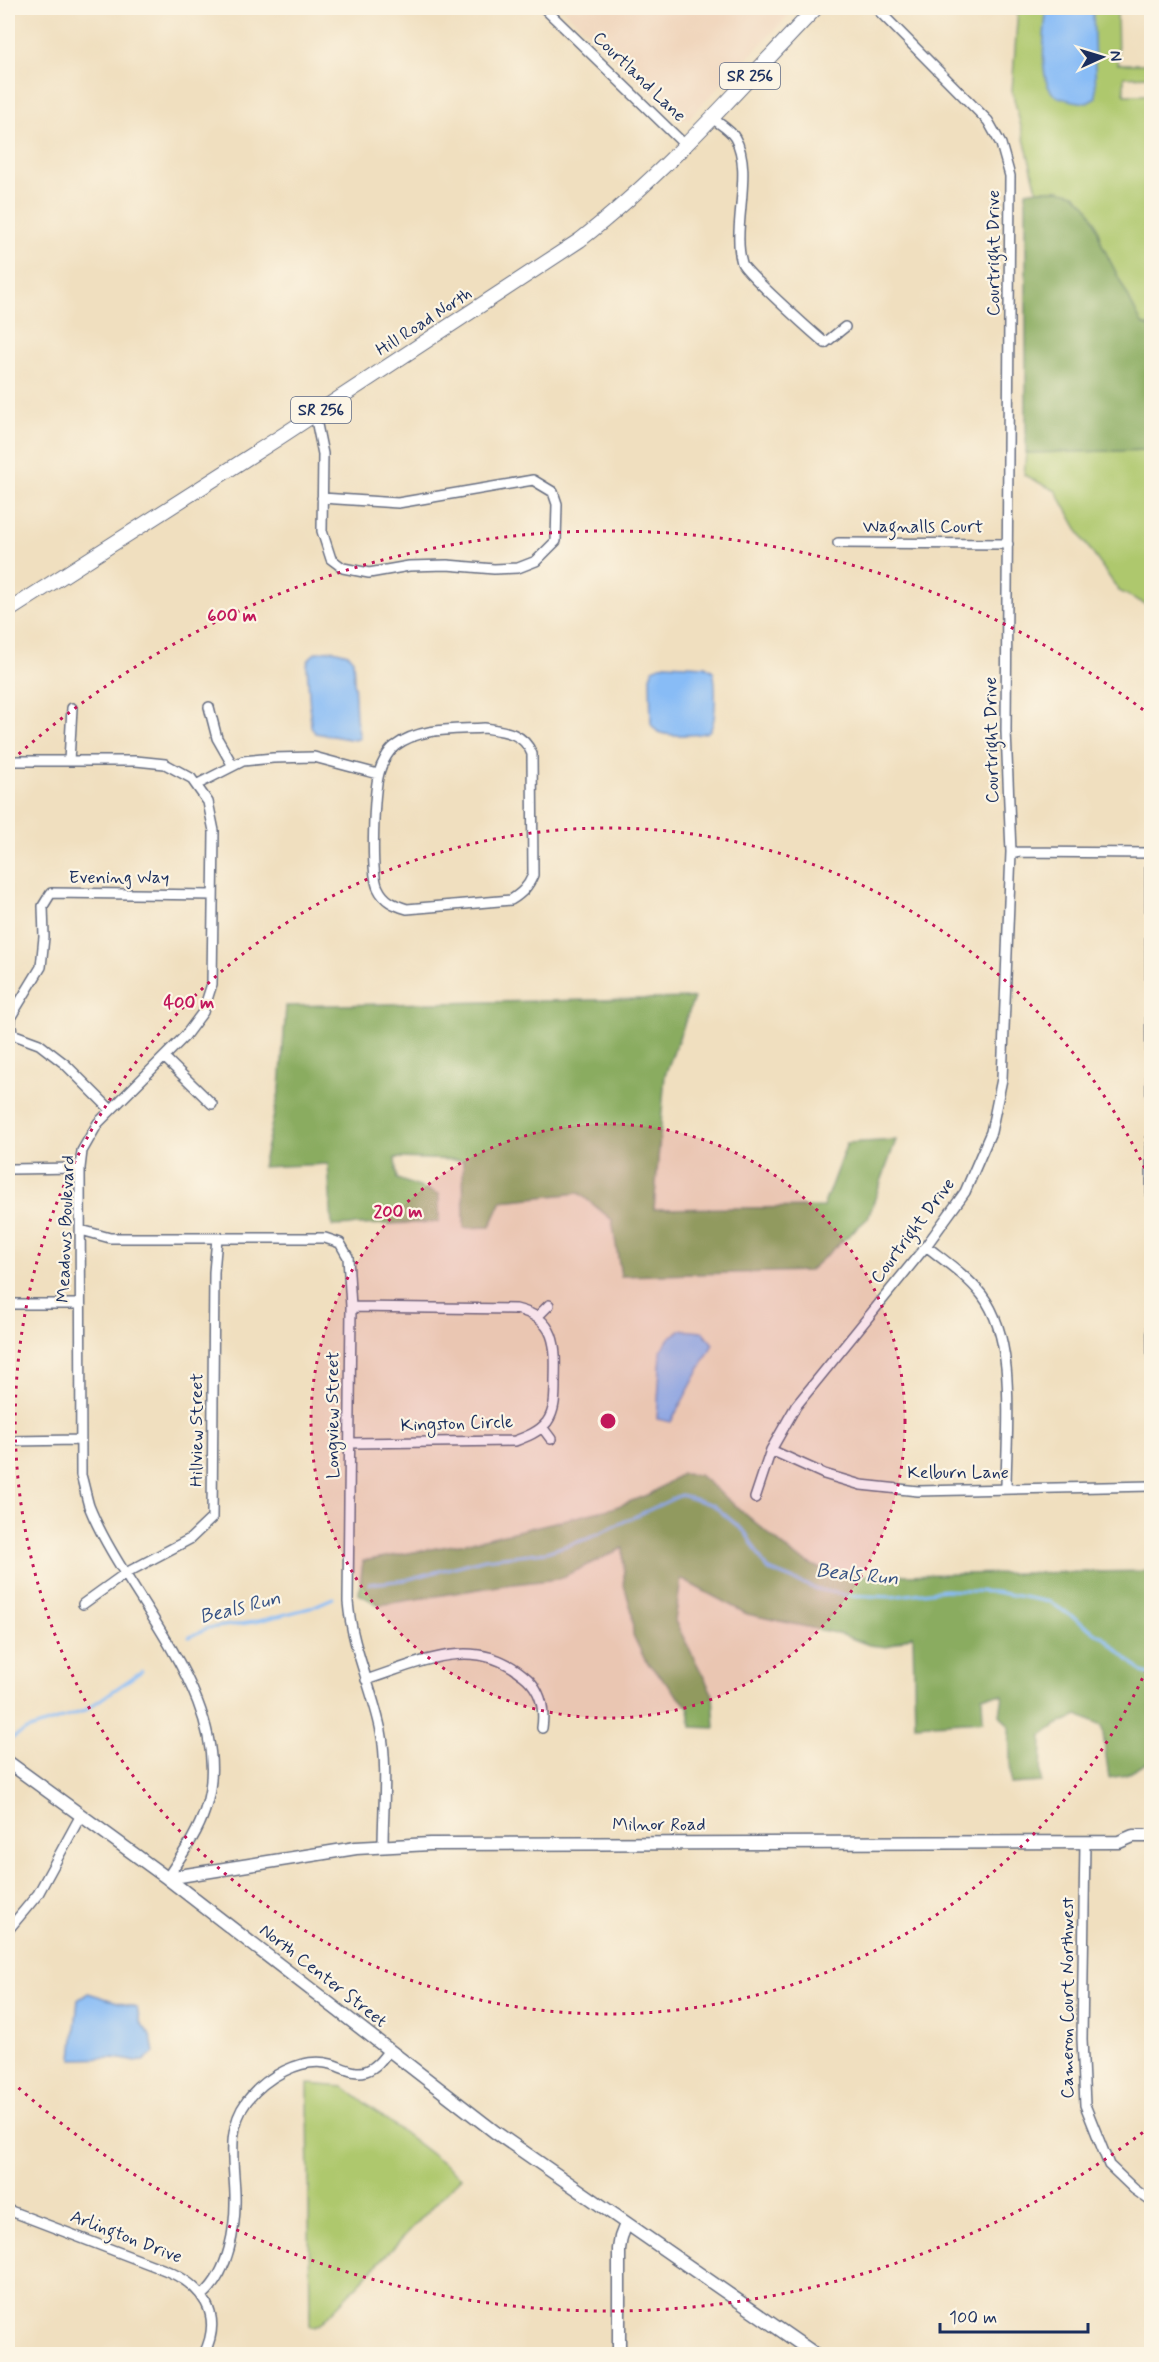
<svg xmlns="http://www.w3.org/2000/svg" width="1159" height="2362" font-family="Mynerve,sans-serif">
<rect width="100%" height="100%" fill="#fcf5e5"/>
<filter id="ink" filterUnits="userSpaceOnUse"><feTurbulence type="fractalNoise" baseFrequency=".0167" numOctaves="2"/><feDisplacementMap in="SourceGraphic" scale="12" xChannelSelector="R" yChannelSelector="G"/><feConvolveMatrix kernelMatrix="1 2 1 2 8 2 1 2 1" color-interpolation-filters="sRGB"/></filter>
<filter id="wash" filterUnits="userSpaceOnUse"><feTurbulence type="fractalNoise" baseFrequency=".008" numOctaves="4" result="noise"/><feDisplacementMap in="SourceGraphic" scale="24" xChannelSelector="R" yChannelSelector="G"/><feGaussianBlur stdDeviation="1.35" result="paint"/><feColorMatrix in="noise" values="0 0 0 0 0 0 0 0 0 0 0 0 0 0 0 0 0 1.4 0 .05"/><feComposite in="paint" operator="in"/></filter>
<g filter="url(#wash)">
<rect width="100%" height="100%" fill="#f0dfbf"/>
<path fill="#f0d5bc" d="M 562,8 L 796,8 L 688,119 L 680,120 Z"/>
<path fill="#aec86d" stroke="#647c66" stroke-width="1.5" d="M 1018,8 L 1117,8 L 1118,64 L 1151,64 L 1151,76 L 1124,77 L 1124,95 L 1151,95 L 1151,327 L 1142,324 L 1102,245 L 1095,221 L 1059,190 L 1037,190 L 1012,91 Z
M 1151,450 L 1151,607 L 1119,591 L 1084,541 L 1056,491 L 1024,475 L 1026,453 Z
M 308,2084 L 344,2087 L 461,2177 L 320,2324 L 314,2327 L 310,2326 Z"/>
<path fill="#8aac60" stroke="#526e5f" stroke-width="1.5" d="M 1037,190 L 1059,190 L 1075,194 L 1087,206 L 1095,221 L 1102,245 L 1142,324 L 1151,327 L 1151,450 L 1026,453 L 1026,192 Z
M 694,998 L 665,1075 L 654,1209 L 823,1207 L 847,1143 L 896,1140 L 868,1218 L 809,1271 L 621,1276 L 612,1220 L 579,1193 L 502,1201 L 490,1227 L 464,1228 L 463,1160 L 395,1158 L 397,1179 L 439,1194 L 439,1222 L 332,1226 L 328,1164 L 262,1167 L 280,1088 L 286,1006 Z
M 681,1474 L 699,1475 L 796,1557 L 835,1576 L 1151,1571 L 1151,1764 L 1145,1764 L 1126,1775 L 1109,1778 L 1102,1726 L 1078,1715 L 1057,1725 L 1042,1736 L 1041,1782 L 1011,1784 L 1009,1726 L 1000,1715 L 1003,1695 L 982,1696 L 983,1721 L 915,1725 L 913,1635 L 887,1647 L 869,1645 L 840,1634 L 747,1614 L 681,1579 L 675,1621 L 713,1695 L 715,1728 L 691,1727 L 689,1708 L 645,1660 L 633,1635 L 632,1612 L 624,1585 L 623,1548 L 558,1579 L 505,1585 L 379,1605 L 359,1594 L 363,1561 L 471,1542 L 613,1508 L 652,1493 Z"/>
<path fill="#88bcf6" stroke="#5276aa" stroke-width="1.5" d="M 1065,8 L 1085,8 L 1093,11 L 1096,98 L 1087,103 C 1077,101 1064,101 1055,95 C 1037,82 1045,32 1046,12 Z
M 333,650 L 348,654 L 353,660 L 356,719 L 360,738 L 355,740 L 315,733 L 311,726 L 307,665 C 311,651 320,651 333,650 Z
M 665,664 L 705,666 L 713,671 C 716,681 717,725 709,731 C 702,736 670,736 661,733 C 656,732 654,728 651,724 L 650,677 L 653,669 Z
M 681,1330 L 703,1332 L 713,1344 L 671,1422 L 657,1419 L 661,1350 L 669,1338 Z
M 88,1993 L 137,2008 L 140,2022 L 151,2036 L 154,2053 L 143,2061 L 132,2061 L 115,2058 L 72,2059 L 78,2000 Z"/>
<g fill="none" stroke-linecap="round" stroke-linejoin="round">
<path stroke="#88bcf6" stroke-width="3" d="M 369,1584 L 405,1580 L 485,1559 L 546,1552 L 587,1539 L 681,1495 L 713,1505 L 745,1532 L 767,1569 L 816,1589 L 846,1595 L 891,1597 L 945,1590 L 996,1592 L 1050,1602 L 1104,1638 L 1142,1672 L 1152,1675
M 189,1637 L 208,1628 L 255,1622 L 310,1608 L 333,1598
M 9,1740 L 27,1730 L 84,1711 L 142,1671"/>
</g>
</g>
<g filter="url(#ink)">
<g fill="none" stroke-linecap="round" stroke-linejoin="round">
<defs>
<path id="street" d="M 544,8 L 685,145
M 711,117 C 718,123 731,130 735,138 C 754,171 731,228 742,263 C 745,272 813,333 825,343 L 845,327
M 315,415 L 323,454 L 322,531 L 331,559 L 343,568 L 369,573 L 409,566 L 447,565 L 494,569 L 518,568 L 536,561 L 556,541 L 557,504 L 553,492 L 533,480 L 398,503 L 322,498
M 838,543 L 1008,544
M 209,707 L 217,738 L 233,766
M 484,728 C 505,731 524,733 532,754 L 533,875 C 528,887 522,893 511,900 L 407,909 C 394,905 384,901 378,888 C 370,872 374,792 379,773 C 381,765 388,751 395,746 C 420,727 455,730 484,728 Z
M 8,761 L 136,761 L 165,764 L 191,778 L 208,802 L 214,831 L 212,984 L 203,1012 L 185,1036 L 98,1123 L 82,1151 L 80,1168 L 81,1475 C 84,1485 86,1496 89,1506 C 126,1599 240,1704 205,1810 C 197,1835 181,1856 167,1878
M 69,761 L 72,708
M 196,785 L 243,761 L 273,758 L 314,757 L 378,774
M 1011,852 L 1152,853
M 1150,853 L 1152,1363
M 164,1057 L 212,1104
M 111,1110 L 65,1064 L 39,1044 L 12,1034 L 10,1018 L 41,967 L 44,937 L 43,906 L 51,893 L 213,895
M 10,1169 L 80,1168
M 81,1230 L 110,1238 L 325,1238 L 340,1243 L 348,1257 L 351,1307 L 348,1602 C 352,1648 372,1687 381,1731 C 388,1766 383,1810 383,1846
M 926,1246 C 945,1261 967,1276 982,1295 C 1018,1342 1006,1431 1006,1489
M 11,1304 L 79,1304
M 537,1317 L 549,1305
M 542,1427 L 551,1439
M 12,1441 L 80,1440
M 350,1443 L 515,1441 C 526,1437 539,1432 547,1422 C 555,1411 555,1396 555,1382 C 556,1346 557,1318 516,1309 L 351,1307
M 771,1450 L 824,1474 L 861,1485 L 918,1491 L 1152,1486
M 755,1498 L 771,1450 L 796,1406 L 926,1246 L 965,1192 L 991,1132 L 1002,1079 L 1011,852 L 1006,731 L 1010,176 L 1001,144 L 988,121 L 876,8
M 83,1604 L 126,1573 L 190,1539 L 212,1518 L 214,1272 L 217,1238
M 366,1680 C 419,1663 473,1634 523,1675 C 540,1688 545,1707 542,1728
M 1085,1842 L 1082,2039 L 1085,2105 L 1109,2165 L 1134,2189 L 1152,2202
M 8,1930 L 38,1894 L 81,1815
M 8,2210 L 165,2270 C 202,2285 224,2314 204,2354
M 203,2295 C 229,2272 236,2228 235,2194 C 234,2162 226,2129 247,2101 C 265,2078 301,2056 331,2064 C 342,2067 354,2075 366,2071 C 376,2068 383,2058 389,2050"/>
<path id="secondary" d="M 8,1762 L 167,1878 L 495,2132 L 815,2354
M 167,1878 L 356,1848 L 430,1844 L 1119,1842 L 1133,1836 L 1152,1836
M 619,2354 L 619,2249 L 621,2237 L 626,2224"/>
<path id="primary" d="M 8,611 L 277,439 L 580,240 C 667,172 740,87 816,8"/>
</defs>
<use href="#street" stroke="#666d80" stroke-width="12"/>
<use href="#secondary" stroke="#666d80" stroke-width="15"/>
<use href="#primary" stroke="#666d80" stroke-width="16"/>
<use href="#street" stroke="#fff" stroke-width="9"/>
<use href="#secondary" stroke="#fff" stroke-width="12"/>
<use href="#primary" stroke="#fff" stroke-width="14"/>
</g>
</g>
<circle cx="608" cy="1421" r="297" fill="#c2185b" fill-opacity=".12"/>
<g fill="none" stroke="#c2185b" stroke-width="3" stroke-dasharray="3 6">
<circle cx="608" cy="1421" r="297"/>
<path d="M1150 1662A593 593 0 1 1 1150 1180"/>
<path d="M1150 2127A890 890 0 0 1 12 2082M12 760A890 890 0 0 1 1150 715"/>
</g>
<g text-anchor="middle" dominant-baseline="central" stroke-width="4.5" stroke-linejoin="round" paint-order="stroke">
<g fill="#fcf5e5" stroke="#5e6a86" stroke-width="1.5">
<rect x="720" y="63" width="60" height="26" rx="4.5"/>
<rect x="291" y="397" width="60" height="26" rx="4.5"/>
</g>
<g font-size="16" font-weight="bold" fill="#1b2f5e">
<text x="750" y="76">SR 256</text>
<text x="321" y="410">SR 256</text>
</g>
<g font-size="18" fill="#1b2f5e" stroke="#fcf5e5">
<text transform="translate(639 77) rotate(44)">Courtland Lane</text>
<text transform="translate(994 253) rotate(-90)">Courtright Drive</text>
<text transform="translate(424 322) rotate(-33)">Hill Road North</text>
<text x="923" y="527">Wagnalls Court</text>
<text transform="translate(992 740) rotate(-91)">Courtright Drive</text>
<text x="119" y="878">Evening Way</text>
<text transform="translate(66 1229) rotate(-88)">Meadows Boulevard</text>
<text transform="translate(913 1231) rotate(-53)">Courtright Drive</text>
<text transform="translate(333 1415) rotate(-90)">Longview Street</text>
<text transform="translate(457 1424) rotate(-2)">Kingston Circle</text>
<text transform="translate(197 1430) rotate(-90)">Hillview Street</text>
<text x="958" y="1473">Kelburn Lane</text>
<text x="659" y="1825">Milnor Road</text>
<text transform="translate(323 1976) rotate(38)">North Center Street</text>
<text transform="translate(1068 1998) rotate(-90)">Cameron Court Northwest</text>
<text transform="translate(126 2237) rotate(21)">Arlington Drive</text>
</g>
<g font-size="20" font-style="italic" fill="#365284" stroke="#fcf5e5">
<text transform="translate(857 1575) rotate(6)">Beals Run</text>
<text transform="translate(240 1608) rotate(-14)">Beals Run</text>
</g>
</g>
<circle cx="608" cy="1421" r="9" fill="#c2185b" stroke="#fcf5e5" stroke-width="3"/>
<g font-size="18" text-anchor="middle" font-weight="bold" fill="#c2185b" stroke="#fcf5e5" stroke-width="4.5" stroke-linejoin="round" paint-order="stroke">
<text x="232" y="621">600 m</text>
<text x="189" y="1008">400 m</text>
<text x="398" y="1217">200 m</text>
</g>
<rect width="1159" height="2362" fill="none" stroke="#fcf5e5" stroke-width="30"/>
<g transform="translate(1102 57) rotate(86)" stroke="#fcf5e5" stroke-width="4.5" paint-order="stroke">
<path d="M0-4.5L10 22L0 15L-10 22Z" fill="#1b2f5e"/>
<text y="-9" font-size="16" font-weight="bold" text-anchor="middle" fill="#1b2f5e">N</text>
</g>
<path d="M940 2323v9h148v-9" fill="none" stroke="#1b2f5e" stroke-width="3"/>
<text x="949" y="2323" font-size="18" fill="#1b2f5e" stroke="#fcf5e5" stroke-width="4.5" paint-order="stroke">100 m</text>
</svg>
